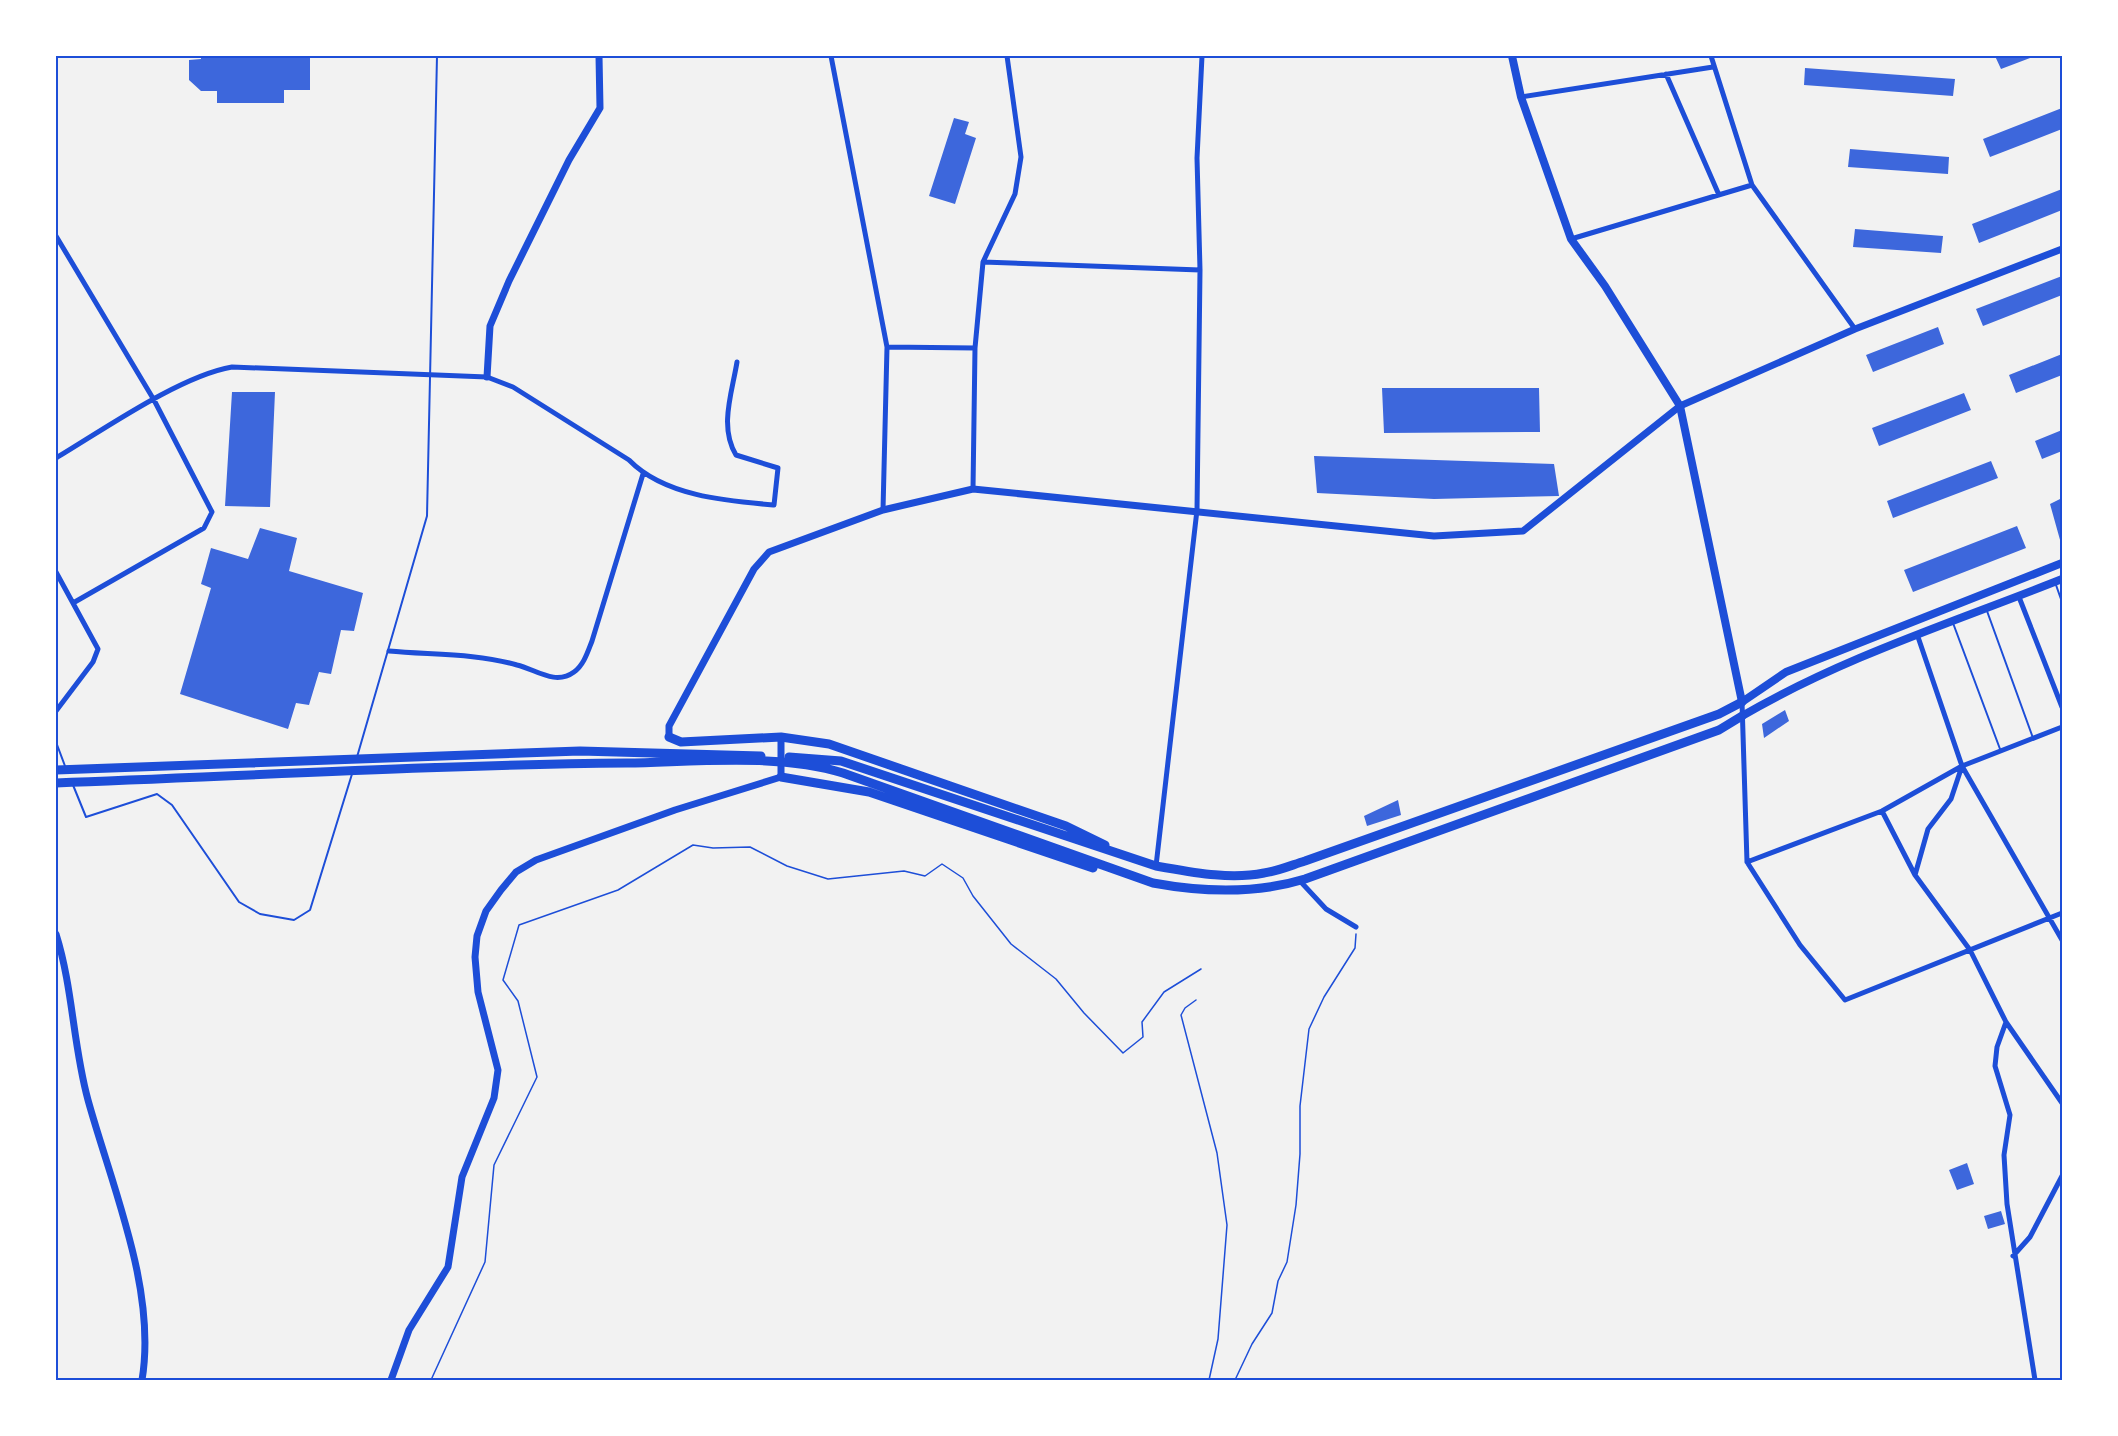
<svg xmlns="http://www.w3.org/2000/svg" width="2118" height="1436" font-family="Commissioner,sans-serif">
<rect width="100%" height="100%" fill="#f2f2f2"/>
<path fill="#3d67dc" d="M 201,56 L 310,56 L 310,90 L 284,90 L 284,103 L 217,103 L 217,91 L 201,91 L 189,80 L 189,60 L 201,59 Z
M 1995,56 L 2035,56 L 2001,69 Z
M 1805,68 L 1955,79 L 1953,96 L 1804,85 Z
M 2062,108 L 2062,129 L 1990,157 L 1983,139 Z
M 954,118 L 969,122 L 965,134 L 976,138 L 955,204 L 929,196 Z
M 1850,149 L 1949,157 L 1948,174 L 1848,167 Z
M 2062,189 L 2062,210 L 1979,243 L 1972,224 Z
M 1855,229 L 1943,236 L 1941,253 L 1853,247 Z
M 2062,276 L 2062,295 L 1983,326 L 1976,309 Z
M 1938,327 L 1944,344 L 1873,372 L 1866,355 Z
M 2062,354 L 2062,375 L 2016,393 L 2009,375 Z
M 1382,388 L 1539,388 L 1540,432 L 1384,433 Z
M 232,392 L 275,392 L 270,507 L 225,506 Z
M 1964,393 L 1971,410 L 1879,446 L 1872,428 Z
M 2062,430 L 2062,451 L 2042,459 L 2035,441 Z
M 1314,456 L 1554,464 L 1559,496 L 1434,499 L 1317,493 Z
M 1991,461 L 1998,478 L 1893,518 L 1887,501 Z
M 2062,498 L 2062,547 L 2050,504 Z
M 2017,526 L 2026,548 L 1913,592 L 1904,570 Z
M 260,528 L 297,538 L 289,571 L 363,593 L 354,631 L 341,630 L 331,674 L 319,672 L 309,705 L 296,703 L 288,729 L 180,694 L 211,588 L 201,584 L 211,548 L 248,559 Z
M 1785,710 L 1789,721 L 1764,738 L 1762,724 Z
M 1398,800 L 1401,815 L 1367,826 L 1364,816 Z
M 1967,1163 L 1974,1184 L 1957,1190 L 1949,1170 Z
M 2001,1211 L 2005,1224 L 1988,1229 L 1984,1216 Z"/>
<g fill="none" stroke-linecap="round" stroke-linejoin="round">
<path stroke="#1d4ed8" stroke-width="1.5" d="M 1196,1000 L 1185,1008 L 1181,1015 L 1217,1153 L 1227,1225 L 1218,1339 L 1209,1380
M 431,1380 L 485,1262 L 494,1165 L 537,1077 L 518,1001 L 503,980 L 519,925 L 618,890 L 693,845 L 713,848 L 750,847 L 787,866 L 828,879 L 904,871 L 925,876 L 942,864 L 963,878 L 973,896 L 1011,944 L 1056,979 L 1084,1013 L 1123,1053 L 1143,1037 L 1142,1022 L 1164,992 L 1201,969
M 1235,1380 L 1252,1344 L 1272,1313 L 1278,1281 L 1287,1262 L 1296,1205 L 1300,1154 L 1300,1106 L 1309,1029 L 1324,997 L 1355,948 L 1356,934"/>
<path stroke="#1d4ed8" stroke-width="2" d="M 2056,585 L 2062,602
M 1987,611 L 2033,738
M 1953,623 L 2000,749
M 56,742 L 65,766
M 357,757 L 427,516 L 437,56
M 73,785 L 86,817 L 157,794 L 172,805 L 239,902 L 260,914 L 294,920 L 310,910 L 352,774"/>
<path stroke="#1d4ed8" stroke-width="5" d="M 831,56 L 887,347 L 883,510
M 1711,56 L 1752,185 L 1855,329
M 1666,74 L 1719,195
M 1521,97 L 1713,67
M 56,236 L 154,400 L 212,512 L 204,528 L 73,603
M 1571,239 L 1752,185
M 983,262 L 1200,270
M 887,347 L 975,348
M 56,458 C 103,430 180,376 232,367 L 487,377 L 513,387 L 629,460 C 664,496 726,501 774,505 L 778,468 L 736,455 C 719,427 732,393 737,362
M 973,489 L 975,348 L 983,262 L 1015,194 L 1021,157 L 1007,56
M 56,572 L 98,649 L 93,662 L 56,711
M 2019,597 L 2062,707
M 1917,634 L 1962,766 L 2062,940
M 389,651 C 431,655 475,653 517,665 C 535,669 555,686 574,672 C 584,665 588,651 592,641 L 643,474
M 1742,702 L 1747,862
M 1882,811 L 1915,875 L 1970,950 L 2006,1022 L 2062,1103
M 1747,862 L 1800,945 L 1845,1000 L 2062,913
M 1747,862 L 1882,811 L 1962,766 L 2062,727
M 1156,866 L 1197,510 L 1200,270 L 1197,158 L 1202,56
M 1915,875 L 1928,829 L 1951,799 L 1962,766
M 1300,881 L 1326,909 L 1356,927
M 2006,1022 L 1997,1047 L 1995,1066 L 2010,1115 L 2004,1155 L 2007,1204 L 2035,1380
M 2013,1256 L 2030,1237 L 2062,1176"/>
<path stroke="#1d4ed8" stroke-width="7" d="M 487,377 L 490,326 L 509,281 L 569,160 L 600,108 L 599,56
M 669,737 L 669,726 L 754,569 L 769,552 L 883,510 L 973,489 L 1434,536 L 1523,531 L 1680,406 L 1855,329 L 2062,249
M 56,934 C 73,988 73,1046 88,1100 C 112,1187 157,1290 142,1380
M 391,1380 L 409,1330 L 448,1267 L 462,1177 L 494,1098 L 498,1070 L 478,992 L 475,957 L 477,936 L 486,911 L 501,890 L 516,872 L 536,860 L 675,810 L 781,777 L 781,737"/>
<path stroke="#1d4ed8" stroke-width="8" d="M 1512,56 L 1521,97 L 1571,239 L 1605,286 L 1680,406 L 1742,702 L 1786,672 L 2062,563
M 1742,716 C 1843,657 1954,622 2062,579"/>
<path stroke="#1d4ed8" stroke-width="9" d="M 669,737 L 681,742 L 781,737 L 829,744 L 1066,826 L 1105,845
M 789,757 L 841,761 L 1156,866 C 1191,872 1229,880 1264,873 C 1278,871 1292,865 1305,861 L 1719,714 L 1742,702
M 56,770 L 580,751 L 761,756
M 781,777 L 869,792 L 1093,868
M 56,783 C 246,776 436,765 627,763 C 694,762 779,753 843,773 L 1153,883 C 1202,892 1256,894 1305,879 L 1719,730 L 1742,716"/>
</g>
<rect width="2118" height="1436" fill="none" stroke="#ffffff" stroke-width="114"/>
<rect x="57" y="57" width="2004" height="1322" fill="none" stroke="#1d4ed8" stroke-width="2"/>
</svg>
